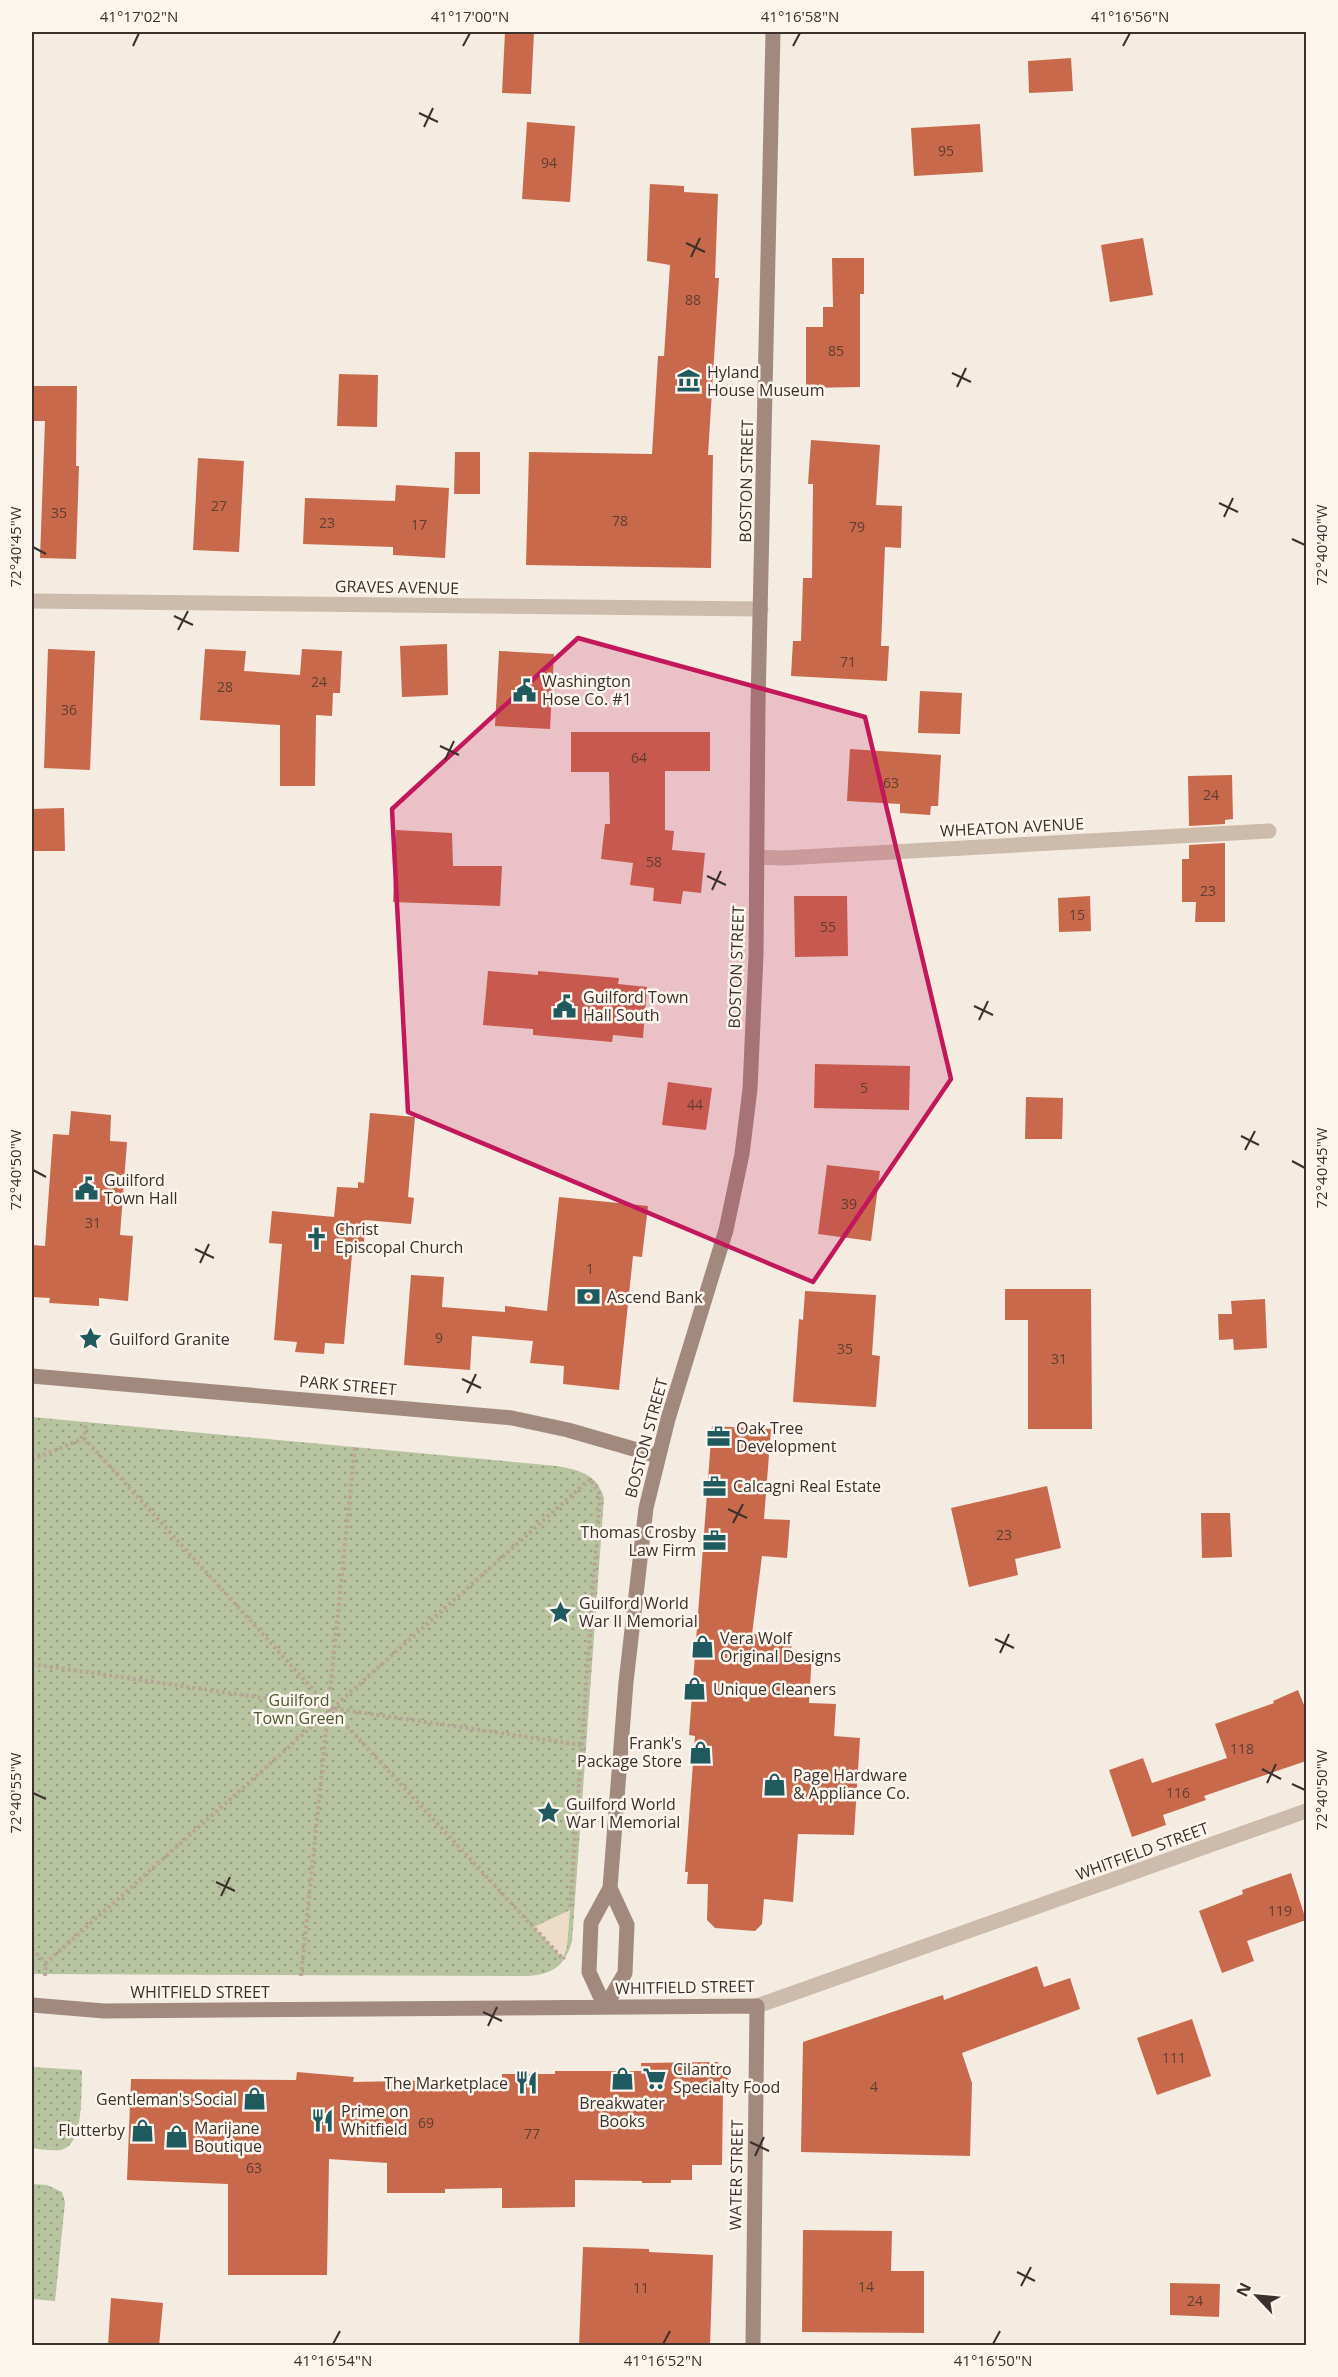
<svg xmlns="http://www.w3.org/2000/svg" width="1338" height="2377" font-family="'Open Sans',sans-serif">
<defs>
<pattern id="green-dots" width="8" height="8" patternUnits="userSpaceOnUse" patternTransform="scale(1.5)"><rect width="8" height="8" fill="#b8c4a0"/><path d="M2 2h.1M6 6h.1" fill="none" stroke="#97a083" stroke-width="1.8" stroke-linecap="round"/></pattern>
</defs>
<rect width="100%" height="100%" fill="#f4ebe1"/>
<path fill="url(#green-dots)" d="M 32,1417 L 557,1466 C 579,1470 597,1474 604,1498 L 572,1941 C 565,1966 553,1974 528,1976 L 32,1974 Z
M 32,2067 L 82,2070 C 81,2089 85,2147 60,2150 C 51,2151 40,2149 32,2148 Z
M 32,2184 L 47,2185 L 62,2192 L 65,2202 L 55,2301 L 32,2299 Z"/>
<path fill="#ecdcc8" d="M 570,1910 L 567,1947 L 563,1959 L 534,1927 Z"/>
<path fill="#c8694b" d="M 505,32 L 534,32 L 531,94 L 502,93 Z
M 1071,58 L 1073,91 L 1029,93 L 1028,61 Z
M 527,122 L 575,126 L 570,202 L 522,199 Z
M 980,124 L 983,172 L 914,176 L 911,128 Z
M 650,184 L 684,186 L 684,192 L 718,194 L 715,278 L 719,278 L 708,455 L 713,455 L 711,568 L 526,565 L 529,452 L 652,454 L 658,356 L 664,356 L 670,265 L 647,261 Z
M 1143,238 L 1153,295 L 1110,302 L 1101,245 Z
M 832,258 L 864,258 L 864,294 L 860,294 L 860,387 L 806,388 L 806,327 L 823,327 L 823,307 L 833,307 Z
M 339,374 L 378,375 L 377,427 L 337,426 Z
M 32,386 L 77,386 L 76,466 L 79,466 L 76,559 L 40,558 L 45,421 L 32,421 Z
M 811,440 L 880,445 L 876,505 L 902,506 L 901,548 L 885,547 L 881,646 L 889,646 L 887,681 L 791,676 L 793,641 L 801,641 L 803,578 L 812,578 L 813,484 L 808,484 Z
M 455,452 L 480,452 L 480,494 L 454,494 Z
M 198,458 L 244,461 L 239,552 L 193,550 Z
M 396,485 L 449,488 L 445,558 L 393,555 L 393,547 L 303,544 L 305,498 L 395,501 Z
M 447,644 L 448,695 L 402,697 L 400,646 Z
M 48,649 L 95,651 L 90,770 L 44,768 Z
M 205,649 L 246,651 L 244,671 L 300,675 L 302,649 L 342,651 L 340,693 L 333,693 L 332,716 L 316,715 L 315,786 L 280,786 L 280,725 L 200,720 Z
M 499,651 L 554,654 L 550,729 L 495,726 Z
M 920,691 L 962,693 L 960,734 L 918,733 Z
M 571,732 L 710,732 L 710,771 L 665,771 L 665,830 L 674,831 L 672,850 L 705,853 L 701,893 L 683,891 L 681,904 L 653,901 L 654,888 L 630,885 L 633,863 L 601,859 L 605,824 L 610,824 L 609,772 L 571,772 Z
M 850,749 L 941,755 L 938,806 L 931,806 L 930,815 L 900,813 L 900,804 L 847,801 Z
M 1232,775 L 1233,819 L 1225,820 L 1225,824 L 1189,826 L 1188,776 Z
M 64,808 L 65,851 L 32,851 L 32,809 Z
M 396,830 L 452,833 L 453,866 L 502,866 L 500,906 L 393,902 Z
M 1225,843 L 1225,922 L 1195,922 L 1196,902 L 1182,902 L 1182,859 L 1189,859 L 1189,845 Z
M 794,896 L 847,896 L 848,956 L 795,957 Z
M 1090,896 L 1091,931 L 1059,932 L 1058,898 Z
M 488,971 L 538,975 L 538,971 L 619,978 L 618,984 L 647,987 L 643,1038 L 613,1035 L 612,1042 L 533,1035 L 533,1029 L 483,1025 Z
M 815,1064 L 910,1066 L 909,1110 L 814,1108 Z
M 668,1082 L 712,1088 L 706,1130 L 662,1125 Z
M 1026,1097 L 1063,1098 L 1062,1139 L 1025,1139 Z
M 71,1111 L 111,1115 L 110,1141 L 127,1142 L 120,1235 L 133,1236 L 128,1301 L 99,1298 L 99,1306 L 49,1303 L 50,1298 L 32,1297 L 32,1245 L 45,1246 L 53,1134 L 69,1135 Z
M 370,1113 L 415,1117 L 408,1197 L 414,1198 L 411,1224 L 365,1220 L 364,1244 L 353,1243 L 344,1344 L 325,1343 L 324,1354 L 295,1352 L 297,1342 L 274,1340 L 282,1244 L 269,1243 L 272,1211 L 334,1217 L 337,1187 L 358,1188 L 358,1182 L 364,1183 Z
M 827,1165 L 880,1171 L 871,1241 L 818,1234 Z
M 559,1197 L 648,1206 L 642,1257 L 633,1256 L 619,1390 L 563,1384 L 564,1366 L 530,1363 L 533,1341 L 472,1336 L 470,1370 L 404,1365 L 411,1275 L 444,1277 L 442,1307 L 505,1312 L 505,1306 L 547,1311 Z
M 1005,1289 L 1091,1289 L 1092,1429 L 1028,1429 L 1028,1320 L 1005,1320 Z
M 805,1291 L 876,1295 L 872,1355 L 880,1356 L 876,1407 L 793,1402 L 799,1319 L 803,1320 Z
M 1265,1299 L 1267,1348 L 1234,1350 L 1233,1339 L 1219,1340 L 1218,1314 L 1232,1314 L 1231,1301 Z
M 712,1426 L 771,1429 L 764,1519 L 790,1520 L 787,1558 L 762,1556 L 752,1634 L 792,1636 L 791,1653 L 812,1654 L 809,1703 L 836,1704 L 834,1736 L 860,1738 L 854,1835 L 798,1834 L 793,1902 L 764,1899 L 762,1924 L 755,1931 L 715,1928 L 707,1920 L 708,1884 L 687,1884 L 688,1872 L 685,1872 L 695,1736 L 689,1735 Z
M 1047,1486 L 1061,1548 L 1015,1559 L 1018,1575 L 969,1587 L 951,1508 Z
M 1201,1513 L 1230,1513 L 1232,1557 L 1202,1558 Z
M 1298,1690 L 1306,1710 L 1306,1761 L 1204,1796 L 1206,1800 L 1163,1815 L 1166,1825 L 1132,1837 L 1109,1770 L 1143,1758 L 1152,1783 L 1227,1758 L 1215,1724 L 1274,1703 L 1273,1701 Z
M 1291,1873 L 1306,1920 L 1247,1941 L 1254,1961 L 1222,1973 L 1199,1911 L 1243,1894 L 1242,1890 Z
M 1037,1966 L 1044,1987 L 1070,1978 L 1080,2009 L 962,2053 L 972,2083 L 970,2156 L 801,2152 L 803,2042 L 943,1995 L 944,2000 Z
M 1192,2019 L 1211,2076 L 1157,2095 L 1137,2038 Z
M 718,2062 L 720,2070 L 731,2082 L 723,2089 L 722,2165 L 692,2165 L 692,2180 L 671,2180 L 671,2183 L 642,2183 L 642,2181 L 575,2180 L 575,2207 L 502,2208 L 502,2188 L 445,2189 L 445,2193 L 387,2193 L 387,2163 L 329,2159 L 327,2275 L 228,2275 L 228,2184 L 127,2180 L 131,2079 L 296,2080 L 297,2072 L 354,2077 L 353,2082 L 502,2079 L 502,2074 L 555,2074 L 555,2071 L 641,2071 L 641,2063 Z
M 803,2230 L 892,2231 L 891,2271 L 924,2271 L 924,2333 L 802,2332 Z
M 583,2247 L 649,2249 L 649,2252 L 713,2255 L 710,2346 L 579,2346 Z
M 1170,2283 L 1220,2284 L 1219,2317 L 1170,2315 Z
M 111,2298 L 163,2303 L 159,2346 L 108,2346 Z"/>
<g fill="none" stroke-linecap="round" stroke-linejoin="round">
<path stroke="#b9a596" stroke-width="4" stroke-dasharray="3 3" stroke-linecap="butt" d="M 84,1438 L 330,1708 L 563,1959 L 564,1957
M 32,1460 L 84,1438 L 86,1422
M 32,1664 L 582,1745
M 32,1949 L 46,1963
M 45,1976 L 46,1963 L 590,1479 L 600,1494 L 570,1908
M 301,1976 L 355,1447"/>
<path stroke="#cdbbac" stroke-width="15" d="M 32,601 L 761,609
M 757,857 L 784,858 L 1269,831
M 757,2006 L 1306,1811"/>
<path stroke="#a18a7d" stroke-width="15" d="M 32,1376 L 512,1418 L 568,1430 L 658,1456
M 32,2005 L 104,2011 L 757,2006 L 753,2346
M 605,2007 L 589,1972 L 591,1923 L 610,1888 L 626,1682 L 646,1508 L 668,1419 L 726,1230 L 742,1154 L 750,1089 L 756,955 L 758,705 L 773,32
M 605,2007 L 625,1973 L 627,1925 L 610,1888"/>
</g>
<path fill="#c2185b" fill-opacity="0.2" stroke="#c2185b" stroke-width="4.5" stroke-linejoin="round" d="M 578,638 L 865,717 L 951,1079 L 813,1282 L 408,1112 L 392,809 Z"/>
<path fill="none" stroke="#3b302b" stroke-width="2" d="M 133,46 L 139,33M 463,46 L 470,33M 793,46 L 800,33M 1123,46 L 1130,33M 419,113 L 438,122M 424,127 L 433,108M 686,243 L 705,252M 691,257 L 700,238M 952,373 L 971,382M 957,387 L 966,368M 1219,503 L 1238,512M 1224,517 L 1233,498M 1292,539 L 1305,545M 33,547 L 46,554M 174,616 L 193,625M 178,630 L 188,611M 440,746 L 459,755M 445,760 L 454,741M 707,876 L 726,885M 712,890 L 721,871M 974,1006 L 993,1015M 979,1020 L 988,1001M 1241,1136 L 1259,1145M 1245,1150 L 1255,1131M 1292,1161 L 1305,1168M 33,1170 L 46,1177M 195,1249 L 214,1258M 200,1263 L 209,1244M 462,1379 L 481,1388M 467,1393 L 476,1374M 728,1509 L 747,1518M 733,1523 L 743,1504M 995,1639 L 1014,1648M 1000,1653 L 1009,1634M 1262,1769 L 1281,1779M 1267,1783 L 1276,1764M 1292,1784 L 1305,1790M 33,1793 L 46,1799M 216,1882 L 235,1891M 221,1896 L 230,1877M 483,2012 L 502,2021M 488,2026 L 497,2007M 750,2142 L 769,2151M 755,2156 L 764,2137M 1017,2272 L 1035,2281M 1021,2286 L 1031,2267M 333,2344 L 340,2331M 663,2344 L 670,2331M 993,2344 L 1000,2331"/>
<defs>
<symbol id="museum-bare" viewBox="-9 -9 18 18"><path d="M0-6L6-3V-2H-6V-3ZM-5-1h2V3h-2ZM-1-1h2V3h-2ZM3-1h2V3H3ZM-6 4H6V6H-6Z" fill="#1f5a5e" stroke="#fbf5ee" stroke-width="2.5" paint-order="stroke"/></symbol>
<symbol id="civic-bare" viewBox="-9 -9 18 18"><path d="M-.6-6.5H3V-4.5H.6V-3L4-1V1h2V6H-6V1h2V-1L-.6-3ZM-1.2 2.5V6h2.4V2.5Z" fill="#1f5a5e" stroke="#fbf5ee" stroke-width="2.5" paint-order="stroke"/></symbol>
<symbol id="church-bare" viewBox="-9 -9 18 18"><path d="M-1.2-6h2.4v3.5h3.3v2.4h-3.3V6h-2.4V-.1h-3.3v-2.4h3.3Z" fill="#1f5a5e" stroke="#fbf5ee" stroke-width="2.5" paint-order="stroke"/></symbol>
<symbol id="bank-bare" viewBox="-9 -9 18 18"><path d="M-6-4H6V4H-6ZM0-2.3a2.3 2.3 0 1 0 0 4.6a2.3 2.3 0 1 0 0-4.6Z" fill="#1f5a5e" stroke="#fbf5ee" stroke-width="2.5" paint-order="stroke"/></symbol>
<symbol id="sight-bare" viewBox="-9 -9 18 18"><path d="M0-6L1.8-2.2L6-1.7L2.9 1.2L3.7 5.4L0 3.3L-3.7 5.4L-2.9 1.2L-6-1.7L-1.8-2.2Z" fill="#1f5a5e" stroke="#fbf5ee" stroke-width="2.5" paint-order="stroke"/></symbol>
<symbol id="office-bare" viewBox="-9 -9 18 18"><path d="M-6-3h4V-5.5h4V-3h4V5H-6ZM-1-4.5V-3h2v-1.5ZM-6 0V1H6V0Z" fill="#1f5a5e" stroke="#fbf5ee" stroke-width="2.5" paint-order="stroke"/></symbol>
<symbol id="shop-bare" viewBox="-9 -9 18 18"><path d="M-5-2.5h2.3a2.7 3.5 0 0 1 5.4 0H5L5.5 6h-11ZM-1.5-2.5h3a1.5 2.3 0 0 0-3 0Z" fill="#1f5a5e" stroke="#fbf5ee" stroke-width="2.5" paint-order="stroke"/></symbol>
<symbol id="supermarket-bare" viewBox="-9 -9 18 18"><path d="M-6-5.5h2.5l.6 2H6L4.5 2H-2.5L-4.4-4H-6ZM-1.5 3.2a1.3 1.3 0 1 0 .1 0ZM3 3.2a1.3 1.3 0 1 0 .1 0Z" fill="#1f5a5e" stroke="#fbf5ee" stroke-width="2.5" paint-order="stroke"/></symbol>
<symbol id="restaurant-bare" viewBox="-9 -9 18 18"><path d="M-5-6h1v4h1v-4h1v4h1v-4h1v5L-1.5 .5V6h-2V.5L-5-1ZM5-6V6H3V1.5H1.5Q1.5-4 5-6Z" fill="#1f5a5e" stroke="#fbf5ee" stroke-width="2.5" paint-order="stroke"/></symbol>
</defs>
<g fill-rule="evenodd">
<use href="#museum-bare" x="672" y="364" width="33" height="33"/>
<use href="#civic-bare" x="508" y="674" width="33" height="33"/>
<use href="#civic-bare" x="548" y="990" width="33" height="33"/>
<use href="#civic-bare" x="70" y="1172" width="33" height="33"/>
<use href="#church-bare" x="300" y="1222" width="33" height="33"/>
<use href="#bank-bare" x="572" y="1280" width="33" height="33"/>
<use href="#sight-bare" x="74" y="1322" width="33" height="33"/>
<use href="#office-bare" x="702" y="1420" width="33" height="33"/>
<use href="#office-bare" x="698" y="1470" width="33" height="33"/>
<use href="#office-bare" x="698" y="1524" width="33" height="33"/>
<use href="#sight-bare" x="544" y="1596" width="33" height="33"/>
<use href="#shop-bare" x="686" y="1630" width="33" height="33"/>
<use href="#shop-bare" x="678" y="1672" width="33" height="33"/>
<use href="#shop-bare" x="684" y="1736" width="33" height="33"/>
<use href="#shop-bare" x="758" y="1768" width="33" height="33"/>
<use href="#sight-bare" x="532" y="1796" width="33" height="33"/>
<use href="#shop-bare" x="606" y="2062" width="33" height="33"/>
<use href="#supermarket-bare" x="638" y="2062" width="33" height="33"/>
<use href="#restaurant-bare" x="510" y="2066" width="33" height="33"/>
<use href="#shop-bare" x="238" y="2082" width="33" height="33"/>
<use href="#restaurant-bare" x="306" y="2104" width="33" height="33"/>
<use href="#shop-bare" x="126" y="2114" width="33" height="33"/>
<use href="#shop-bare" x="160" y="2120" width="33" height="33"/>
</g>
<g text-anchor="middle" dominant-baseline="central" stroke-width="5" stroke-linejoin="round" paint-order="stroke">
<g font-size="14" fill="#5e3e33">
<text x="946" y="150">95</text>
<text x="549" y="162">94</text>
<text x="693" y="299">88</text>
<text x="836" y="350">85</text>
<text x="219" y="505">27</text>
<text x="59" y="512">35</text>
<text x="620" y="520">78</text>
<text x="327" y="522">23</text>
<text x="419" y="524">17</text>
<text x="857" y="526">79</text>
<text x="848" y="661">71</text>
<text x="319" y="681">24</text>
<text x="225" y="686">28</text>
<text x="69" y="709">36</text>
<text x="639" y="757">64</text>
<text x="891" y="782">63</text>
<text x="1211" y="794">24</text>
<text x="654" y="861">58</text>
<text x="1208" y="890">23</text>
<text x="1077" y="914">15</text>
<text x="828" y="926">55</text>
<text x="864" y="1087">5</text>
<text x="695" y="1104">44</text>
<text x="849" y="1203">39</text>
<text x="93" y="1222">31</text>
<text x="590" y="1268">1</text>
<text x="439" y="1337">9</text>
<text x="845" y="1348">35</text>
<text x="1059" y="1358">31</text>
<text x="1004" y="1534">23</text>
<text x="1242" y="1748">118</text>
<text x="1178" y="1792">116</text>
<text x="1280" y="1910">119</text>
<text x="1174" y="2057">111</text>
<text x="874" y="2086">4</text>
<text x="426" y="2122">69</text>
<text x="532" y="2133">77</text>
<text x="254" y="2167">63</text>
<text x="866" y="2286">14</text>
<text x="641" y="2287">11</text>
<text x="1195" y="2300">24</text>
</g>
<g font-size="16" fill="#3b302b" stroke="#fbf5ee" text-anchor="start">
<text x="707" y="372">Hyland<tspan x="707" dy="18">House Museum</tspan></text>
<text x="542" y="681">Washington<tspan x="542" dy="18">Hose Co. #1</tspan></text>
<text x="583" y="997">Guilford Town<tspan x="583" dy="18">Hall South</tspan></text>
<text x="104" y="1180">Guilford<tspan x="104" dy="18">Town Hall</tspan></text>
<text x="335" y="1229">Christ<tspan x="335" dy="18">Episcopal Church</tspan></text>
<text x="607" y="1297">Ascend Bank</text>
<text x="109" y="1339">Guilford Granite</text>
<text x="736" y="1428">Oak Tree<tspan x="736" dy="18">Development</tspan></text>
<text x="733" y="1486">Calcagni Real Estate</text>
<text x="696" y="1532" text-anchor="end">Thomas Crosby<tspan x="696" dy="18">Law Firm</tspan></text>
<text x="579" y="1603">Guilford World<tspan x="579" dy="18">War II Memorial</tspan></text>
<text x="720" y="1638">Vera Wolf<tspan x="720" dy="18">Original Designs</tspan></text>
<text x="713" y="1689">Unique Cleaners</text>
<text x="682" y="1743" text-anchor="end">Frank's<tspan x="682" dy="18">Package Store</tspan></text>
<text x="793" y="1775">Page Hardware<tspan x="793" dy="18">&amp; Appliance Co.</tspan></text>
<text x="566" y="1804">Guilford World<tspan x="566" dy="18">War I Memorial</tspan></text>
<text x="673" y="2069">Cilantro<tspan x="673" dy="18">Specialty Food</tspan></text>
<text x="508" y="2083" text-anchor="end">The Marketplace</text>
<text x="237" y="2099" text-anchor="end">Gentleman's Social</text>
<text x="622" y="2103" text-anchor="middle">Breakwater<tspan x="622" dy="18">Books</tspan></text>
<text x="341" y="2111">Prime on<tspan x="341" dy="18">Whitfield</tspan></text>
<text x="194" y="2128">Marijane<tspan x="194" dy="18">Boutique</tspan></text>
<text x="125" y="2130" text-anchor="end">Flutterby</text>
</g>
<g font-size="16" fill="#3b302b" stroke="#fbf5ee">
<text transform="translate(746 481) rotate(-89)">BOSTON STREET</text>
<text transform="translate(397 587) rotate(1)">GRAVES AVENUE</text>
<text transform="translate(1012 827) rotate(-3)">WHEATON AVENUE</text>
<text transform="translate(736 967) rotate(-88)">BOSTON STREET</text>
<text transform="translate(348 1385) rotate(5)">PARK STREET</text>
<text transform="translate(646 1438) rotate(-75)">BOSTON STREET</text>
<text transform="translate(1142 1851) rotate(-20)">WHITFIELD STREET</text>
<text transform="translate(685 1987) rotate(-1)">WHITFIELD STREET</text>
<text x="200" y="1992">WHITFIELD STREET</text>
<text transform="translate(736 2175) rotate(-89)">WATER STREET</text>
</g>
<g font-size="16" fill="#4a5a2e" stroke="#fbf5ee">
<text x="299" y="1700">Guilford<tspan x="299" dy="18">Town Green</tspan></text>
</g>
</g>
<rect width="1338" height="2377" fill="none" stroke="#fbf5ee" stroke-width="66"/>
<g transform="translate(1257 2296) rotate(296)" stroke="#fbf5ee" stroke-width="4.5" paint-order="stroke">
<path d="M0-4.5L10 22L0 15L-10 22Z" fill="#3b302b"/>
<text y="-9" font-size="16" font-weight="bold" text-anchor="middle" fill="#3b302b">N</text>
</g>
<rect x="33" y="33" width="1272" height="2311" fill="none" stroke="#3b302b" stroke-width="2"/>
<g font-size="15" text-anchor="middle" fill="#3b302b">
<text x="139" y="22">41°17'02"N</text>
<text x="470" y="22">41°17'00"N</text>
<text x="800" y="22">41°16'58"N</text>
<text x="1130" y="22">41°16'56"N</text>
<text transform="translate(1322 545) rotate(-90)" y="5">72°40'40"W</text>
<text transform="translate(16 547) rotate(-90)" y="5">72°40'45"W</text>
<text transform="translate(1322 1168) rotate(-90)" y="5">72°40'45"W</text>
<text transform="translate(16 1170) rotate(-90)" y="5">72°40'50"W</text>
<text transform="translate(1322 1790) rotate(-90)" y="5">72°40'50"W</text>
<text transform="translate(16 1793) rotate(-90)" y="5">72°40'55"W</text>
<text x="333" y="2366">41°16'54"N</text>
<text x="663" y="2366">41°16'52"N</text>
<text x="993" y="2366">41°16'50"N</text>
</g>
</svg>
